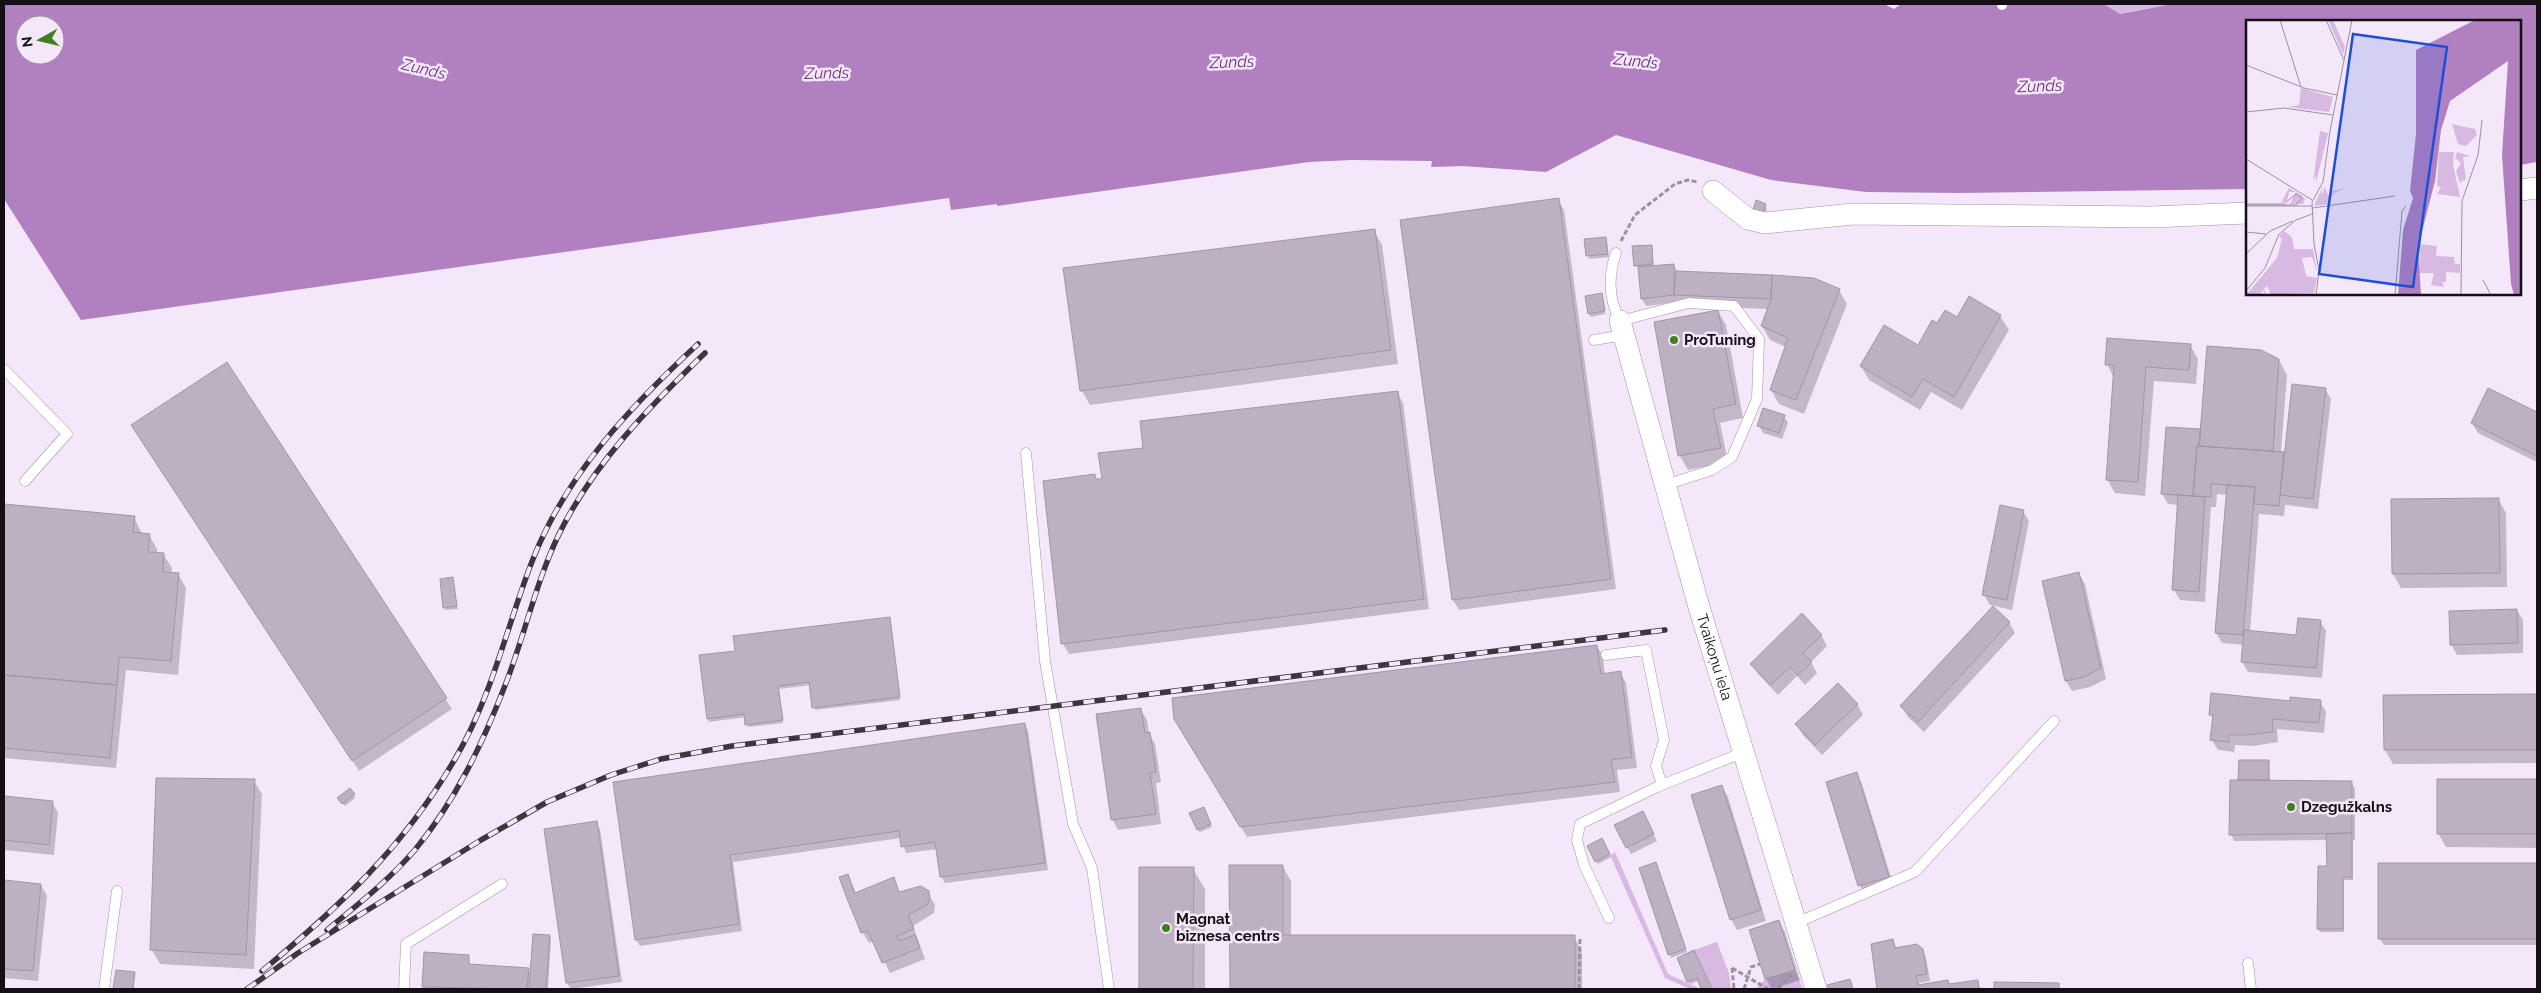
<svg xmlns="http://www.w3.org/2000/svg" width="2541" height="993" font-family="Raleway,sans-serif">
<rect width="100%" height="100%" fill="#f5e7fa"/>
<path fill="#d7b9e2" d="M 2105,4 L 2172,4 L 2119,14 Z
M 1615,852 L 1668,974 L 1701,989 L 1690,989 L 1665,978 L 1610,855 Z
M 1717,942 L 1729,973 L 1731,989 L 1712,989 L 1694,950 Z
M 1795,970 L 1803,989 L 1756,989 L 1765,979 Z"/>
<path fill="#b080c1" fill-rule="evenodd" d="M 4,4 L 1884,4 L 1894,9 L 1901,4 L 2104,4 L 2120,14 L 2172,4 L 2537,4 L 2537,162 L 2520,165 L 2520,21 L 2247,21 L 2247,189 L 1959,193 L 1866,192 L 1771,180 L 1616,135 L 1546,172 L 1463,166 L 1431,167 L 1432,161 L 1352,160 L 1309,162 L 997,206 L 997,204 L 951,210 L 949,198 L 81,320 L 4,199 ZM 25,25 L 55,25 L 55,55 L 25,55 Z"/>
<path fill="#0003" fill-rule="evenodd" d="M 1558,200 L 1564,210 L 1616,589 L 1459,610 L 1453,600 L 1401,221 Z
M 1757,202 L 1767,208 L 1765,216 Z
M 1374,231 L 1382,245 L 1398,364 L 1090,405 L 1082,391 L 1065,269 Z
M 1605,238 L 1609,257 L 1589,259 L 1586,240 Z
M 1651,246 L 1654,267 L 1674,265 L 1678,273 L 1813,280 L 1839,290 L 1847,304 L 1804,414 L 1779,404 L 1771,390 L 1786,347 L 1770,340 L 1762,326 L 1769,309 L 1682,306 L 1679,302 L 1646,306 L 1642,299 L 1639,268 L 1635,265 L 1634,247 ZM 1771,280 L 1773,280 L 1772,305 L 1770,305 Z
M 1603,298 L 1605,314 L 1591,317 L 1589,314 Z
M 1718,311 L 1726,325 L 1743,418 L 1720,423 L 1728,462 L 1688,470 L 1680,456 Z
M 2000,316 L 2009,330 L 1962,410 L 1931,392 L 1920,410 L 1869,380 L 1861,366 L 1919,346 L 1937,324 L 1957,319 Z
M 2190,345 L 2198,359 L 2196,384 L 2154,381 L 2145,496 L 2115,493 L 2107,479 L 2114,378 L 2107,364 Z
M 2279,360 L 2287,375 L 2281,453 L 2285,453 L 2325,389 L 2331,399 L 2318,509 L 2285,505 L 2284,516 L 2259,514 L 2250,632 L 2298,636 L 2320,621 L 2326,631 L 2322,678 L 2248,672 L 2242,662 L 2244,645 L 2222,643 L 2216,633 L 2227,495 L 2217,494 L 2216,507 L 2211,507 L 2205,602 L 2180,600 L 2174,590 L 2179,505 L 2168,504 L 2162,494 L 2202,431 Z
M 226,364 L 452,709 L 359,771 L 139,435 Z
M 2488,390 L 2537,414 L 2537,462 L 2478,433 L 2472,423 Z
M 1397,392 L 1403,403 L 1429,609 L 1069,654 L 1063,644 L 1095,476 L 1097,480 L 1103,480 L 1144,449 Z
M 1784,416 L 1788,423 L 1782,439 L 1763,433 L 1759,426 Z
M 2498,499 L 2506,513 L 2507,587 L 2401,588 L 2393,574 Z
M 4,505 L 134,517 L 142,534 L 149,535 L 157,549 L 157,554 L 163,554 L 172,568 L 171,574 L 178,574 L 186,588 L 178,675 L 126,670 L 116,768 L 4,758 Z
M 2023,511 L 2029,521 L 2012,610 L 1990,605 L 1984,595 Z
M 2079,574 L 2085,584 L 2106,679 L 2090,687 L 2072,691 L 2066,681 Z
M 452,579 L 458,609 L 446,610 L 444,607 Z
M 2517,610 L 2523,620 L 2523,653 L 2457,655 L 2451,644 Z
M 889,618 L 900,700 L 815,710 L 811,685 L 779,689 L 783,723 L 748,727 L 746,717 L 709,722 L 708,719 Z
M 2009,622 L 2015,633 L 1924,732 L 1908,717 L 1902,707 Z
M 1821,635 L 1827,646 L 1811,662 L 1817,673 L 1805,685 L 1797,676 L 1778,695 L 1758,674 L 1752,664 Z
M 1597,646 L 1603,657 L 1605,675 L 1620,673 L 1626,683 L 1637,768 L 1617,770 L 1620,792 L 1247,837 L 1182,730 Z
M 2537,695 L 2537,763 L 2393,764 L 2385,750 L 2385,696 Z
M 2320,701 L 2326,712 L 2324,733 L 2277,729 L 2278,742 L 2253,746 L 2235,745 L 2234,752 L 2218,750 L 2212,740 L 2214,720 L 2210,714 Z
M 1857,704 L 1863,715 L 1822,755 L 1803,735 L 1797,725 Z
M 1141,710 L 1147,720 L 1149,734 L 1155,744 L 1161,782 L 1156,783 L 1161,824 L 1118,830 L 1112,819 Z
M 1025,724 L 1028,731 L 1048,870 L 945,883 L 941,876 L 938,849 L 906,853 L 901,838 L 733,862 L 742,931 L 640,946 L 636,940 L 614,783 Z
M 2240,761 L 2268,762 L 2270,782 L 2351,782 L 2355,789 L 2355,840 L 2353,840 L 2353,880 L 2344,880 L 2344,932 L 2320,932 L 2318,929 L 2319,867 L 2328,867 L 2328,840 L 2234,841 L 2231,834 L 2240,781 Z
M 1856,774 L 1862,784 L 1894,887 L 1866,896 L 1860,886 L 1828,783 Z
M 2438,780 L 2537,780 L 2537,848 L 2446,847 L 2438,833 Z
M 254,781 L 262,794 L 254,969 L 160,964 L 152,950 Z
M 1722,787 L 1728,797 L 1766,921 L 1737,930 L 1731,919 Z
M 354,795 L 355,798 L 345,806 L 341,801 Z
M 4,798 L 52,802 L 58,813 L 54,855 L 4,850 Z
M 1205,811 L 1212,827 L 1200,832 L 1198,830 Z
M 1646,819 L 1657,841 L 1631,854 L 1627,847 Z
M 596,822 L 600,829 L 622,982 L 571,989 L 567,983 L 545,830 Z
M 1601,840 L 1611,857 L 1598,864 L 1589,846 Z
M 2537,864 L 2537,945 L 2384,945 L 2380,939 L 2379,865 Z
M 1231,867 L 1283,867 L 1291,881 L 1291,936 L 1574,937 L 1582,951 L 1582,989 L 1231,989 Z
M 1657,867 L 1687,952 L 1671,958 L 1640,869 Z
M 1141,868 L 1193,869 L 1205,889 L 1205,989 L 1140,989 Z
M 847,876 L 856,894 L 893,879 L 900,893 L 929,895 L 935,905 L 934,913 L 913,926 L 925,959 L 890,973 L 874,941 L 869,943 L 863,933 L 841,878 Z
M 4,882 L 41,885 L 47,896 L 38,981 L 4,978 Z
M 1779,922 L 1785,932 L 1800,980 L 1772,989 L 1766,979 L 1751,931 Z
M 549,936 L 551,939 L 548,989 L 424,989 L 423,987 L 426,954 L 468,956 L 470,965 L 528,969 L 531,975 Z
M 1893,941 L 1897,949 L 1922,950 L 1926,957 L 1930,981 L 1919,983 L 1920,986 L 1948,981 L 1950,986 L 1977,981 L 1981,989 L 1879,989 L 1872,945 Z
M 1695,955 L 1711,989 L 1703,989 L 1699,981 L 1690,984 L 1688,982 L 1679,958 Z
M 134,973 L 134,989 L 115,989 Z
M 1995,983 L 2058,985 L 2061,989 L 1995,989 Z"/>
<path fill="#bdb0c2" stroke="#a295a7" d="M 1559,198 L 1611,579 L 1452,600 L 1400,220 Z
M 1756,200 L 1766,204 L 1763,213 L 1753,210 Z
M 1375,229 L 1391,350 L 1080,391 L 1063,268 Z
M 1606,237 L 1608,254 L 1586,256 L 1584,239 Z
M 1652,245 L 1653,264 L 1634,266 L 1632,246 Z
M 1674,264 L 1674,295 L 1641,299 L 1638,267 Z
M 1676,271 L 1772,275 L 1771,299 L 1674,295 Z
M 1772,275 L 1814,278 L 1840,289 L 1796,400 L 1770,390 L 1788,338 L 1761,326 L 1771,299 Z
M 1602,293 L 1605,311 L 1588,314 L 1585,296 Z
M 1969,296 L 2001,315 L 1954,397 L 1923,379 L 1912,397 L 1860,366 L 1884,325 L 1918,345 L 1932,320 L 1937,323 L 1945,310 L 1957,317 Z
M 1718,310 L 1736,404 L 1713,409 L 1721,448 L 1678,456 L 1654,322 Z
M 2107,338 L 2191,344 L 2189,370 L 2146,367 L 2138,482 L 2106,480 L 2114,365 L 2105,365 Z
M 2207,346 L 2261,350 L 2279,359 L 2273,451 L 2199,446 Z
M 227,362 L 447,698 L 352,761 L 131,425 Z
M 2292,384 L 2326,388 L 2313,499 L 2280,495 Z
M 2488,388 L 2537,412 L 2537,456 L 2471,423 Z
M 1398,391 L 1424,599 L 1061,644 L 1043,481 L 1095,474 L 1096,479 L 1102,479 L 1098,453 L 1143,448 L 1140,421 Z
M 1763,408 L 1785,415 L 1779,433 L 1757,426 Z
M 2166,427 L 2201,429 L 2199,446 L 2197,446 L 2193,496 L 2161,494 Z
M 2197,446 L 2284,452 L 2279,506 L 2254,504 L 2255,487 L 2211,484 L 2211,497 L 2193,496 Z
M 2227,485 L 2255,487 L 2243,635 L 2215,633 Z
M 2178,495 L 2205,497 L 2199,592 L 2172,590 Z
M 2499,498 L 2500,573 L 2392,574 L 2391,499 Z
M 4,504 L 135,516 L 133,532 L 150,534 L 148,552 L 164,553 L 163,572 L 179,573 L 171,661 L 119,657 L 117,685 L 4,675 Z
M 2000,505 L 2024,510 L 2007,600 L 1982,595 Z
M 2079,572 L 2101,668 L 2084,677 L 2065,681 L 2042,581 Z
M 453,577 L 457,606 L 443,608 L 440,579 Z
M 1993,606 L 2010,622 L 1918,722 L 1900,706 Z
M 2517,609 L 2518,643 L 2450,645 L 2449,611 Z
M 1802,613 L 1822,635 L 1803,653 L 1812,662 L 1798,675 L 1790,667 L 1771,685 L 1750,664 Z
M 890,617 L 900,697 L 812,708 L 809,682 L 778,686 L 783,720 L 745,725 L 744,714 L 707,719 L 699,655 L 735,651 L 733,636 Z
M 2298,618 L 2321,620 L 2316,668 L 2241,662 L 2244,630 L 2296,635 Z
M 1597,645 L 1601,674 L 1621,671 L 1632,757 L 1611,760 L 1615,782 L 1240,827 L 1174,719 L 1172,698 Z
M 4,675 L 117,685 L 110,758 L 4,748 Z
M 1838,683 L 1858,704 L 1815,745 L 1795,724 Z
M 2211,693 L 2290,701 L 2290,697 L 2321,700 L 2319,723 L 2272,719 L 2273,732 L 2246,735 L 2229,735 L 2229,742 L 2210,740 L 2213,715 L 2209,715 Z
M 2537,694 L 2537,750 L 2384,750 L 2383,695 Z
M 1141,708 L 1145,733 L 1150,732 L 1156,772 L 1150,773 L 1156,814 L 1111,820 L 1096,714 Z
M 1025,723 L 1045,863 L 940,877 L 935,842 L 901,847 L 899,831 L 730,855 L 739,924 L 635,940 L 613,782 Z
M 2239,760 L 2269,760 L 2269,780 L 2238,780 Z
M 1857,772 L 1889,877 L 1858,886 L 1826,782 Z
M 156,778 L 255,779 L 246,955 L 150,950 Z
M 2437,779 L 2537,779 L 2537,834 L 2437,834 Z
M 2230,780 L 2352,781 L 2352,833 L 2229,835 Z
M 1722,785 L 1761,910 L 1730,920 L 1691,795 Z
M 350,788 L 355,794 L 342,804 L 337,798 Z
M 4,796 L 53,801 L 49,845 L 4,840 Z
M 1204,807 L 1211,824 L 1197,830 L 1189,813 Z
M 1643,811 L 1654,834 L 1626,848 L 1614,825 Z
M 597,821 L 619,976 L 566,983 L 544,829 Z
M 2352,833 L 2352,877 L 2343,877 L 2343,929 L 2317,929 L 2318,866 L 2327,866 L 2326,834 Z
M 1602,838 L 1610,854 L 1595,862 L 1587,846 Z
M 1656,862 L 1686,949 L 1668,955 L 1639,868 Z
M 2378,863 L 2537,863 L 2537,939 L 2378,939 Z
M 1229,865 L 1283,865 L 1283,935 L 1575,935 L 1575,989 L 1230,989 Z
M 1139,867 L 1194,867 L 1193,989 L 1139,989 Z
M 848,874 L 855,893 L 894,877 L 899,892 L 921,886 L 929,891 L 930,899 L 927,905 L 908,915 L 914,929 L 897,936 L 899,941 L 915,935 L 920,948 L 882,963 L 868,931 L 861,933 L 846,896 L 839,877 Z
M 4,880 L 41,884 L 33,971 L 4,969 Z
M 1779,920 L 1795,970 L 1765,979 L 1749,930 Z
M 533,934 L 550,935 L 546,989 L 529,989 Z
M 1893,939 L 1895,948 L 1917,944 L 1923,949 L 1927,974 L 1916,976 L 1918,985 L 1948,980 L 1949,984 L 1978,980 L 1979,989 L 1877,989 L 1871,944 Z
M 1694,950 L 1712,989 L 1701,989 L 1697,978 L 1687,982 L 1677,958 Z
M 424,952 L 469,955 L 469,964 L 529,968 L 527,989 L 422,987 Z
M 116,970 L 135,972 L 133,989 L 113,989 Z
M 1850,979 L 1853,989 L 1829,989 L 1827,985 Z
M 1994,982 L 2059,983 L 2059,989 L 1994,989 Z"/>
<g fill="none" stroke-linecap="round" stroke-linejoin="round">
<defs>
<path id="lane" d="M 2002,5 L 2002,4
M 1616,253 C 1608,276 1609,300 1620,321 L 1689,303 L 1734,306 L 1759,339 L 1757,399 L 1732,457 L 1712,470 L 1665,485
M 1594,340 L 1624,335
M 4,369 L 67,434 L 25,481
M 1026,453 L 1045,661 L 1073,824 L 1092,868 L 1109,989
M 1606,655 L 1646,650 L 1664,740 L 1656,766 L 1662,785
M 1609,918 L 1584,865 L 1577,840 L 1580,824 L 1657,787 L 1744,752
M 1796,923 L 1915,872 L 2054,721
M 2248,963 L 2251,989
M 104,989 L 117,891
M 404,989 L 406,944 L 502,884"/>
<g id="street">
<path d="M 2520,190 L 2537,188"/>
<path d="M 1713,191 L 1748,219 L 1765,223 L 1853,214 L 2151,217 L 2247,213"/>
<path id="s1" d="M 1620,321 L 1699,607 L 1816,989"/>
</g>
</defs>
<use href="#lane" stroke="#9f93a4" stroke-width="11"/>
<use href="#street" stroke="#9f93a4" stroke-width="22"/>
<path stroke="#9c919f" stroke-width="3" stroke-dasharray="5 2.5" stroke-linecap="butt" d="M 2064,9 L 2065,4
M 1621,241 L 1635,215 L 1675,184 L 1688,180 L 1697,182
M 1732,968 L 1768,989
M 1732,968 L 1734,989
M 1579,989 L 1580,938
M 1744,989 L 1751,967 L 1760,964
M 1778,989 L 1792,974"/>
<use href="#lane" stroke="#fff" stroke-width="10"/>
<use href="#street" stroke="#fff" stroke-width="21"/>
<defs>
<path id="rail" d="M 327,930 C 357,905 388,881 414,851 C 455,802 483,743 506,683 C 525,634 536,582 559,534 C 594,463 649,407 705,353
M 262,971 C 340,906 403,848 455,759 C 492,697 507,625 533,559 C 567,473 632,405 698,344
M 247,989 L 298,953 L 481,840 L 547,802 L 611,775 L 661,759 L 732,746 L 1665,630"/>
</defs>
<use href="#rail" stroke="#3c363e" stroke-width="5.5"/>
<use href="#rail" stroke="#f5e7fa" stroke-width="4" stroke-dasharray="11" stroke-linecap="butt"/>
</g>
<g fill="#40801f" stroke="#f5e7fa" stroke-width="2">
<circle cx="1674" cy="340" r="5"/>
<circle cx="2291" cy="807" r="5"/>
<circle cx="1166" cy="928" r="5"/>
</g>
<g text-anchor="middle" dominant-baseline="central" stroke-width="5" stroke-linejoin="round" paint-order="stroke">
<g font-size="15" font-weight="bold" fill="#140f15" stroke="#f5e7fa" text-anchor="start">
<text x="1684" y="340">ProTuning</text>
<text x="2301" y="807">Dzegužkalns</text>
<text x="1176" y="919">Magnat<tspan x="1176" dy="17">biznesa centrs</tspan></text>
</g>
<g font-size="15" fill="#140f15" stroke="#f5e7fa">
<text stroke="none"><textPath href="#s1" startOffset="349">Tvaikoņu iela</textPath></text>
</g>
<g font-size="16" font-style="italic" fill="#6c317f" stroke="#f5e7fa">
<text transform="translate(1636 61) rotate(6)">Zunds</text>
<text transform="translate(1232 62) rotate(-2)">Zunds</text>
<text transform="translate(424 69) rotate(13)">Zunds</text>
<text transform="translate(827 73) rotate(-1)">Zunds</text>
<text transform="translate(2040 86) rotate(-2)">Zunds</text>
</g>
</g>
<g transform="translate(2246 20)">
<rect width="275" height="275" fill="#f5e7fa"/>
<path d="M 82,0 L 87,0 L 99,27 L 97,34 ZM 55,68 L 87,77 L 83,92 L 42,87 L 53,85 ZM 206,104 L 229,109 L 231,115 L 220,126 L 212,124 ZM 74,111 L 82,113 L 70,163 L 70,155 L 67,162 ZM 193,132 L 208,132 L 207,144 L 214,177 L 191,174 L 195,167 L 191,166 ZM 211,132 L 224,136 L 217,137 L 220,159 L 214,163 L 210,151 L 215,143 L 209,138 ZM 77,166 L 75,177 L 79,167 L 82,175 L 86,171 L 99,168 L 81,176 L 89,174 L 83,178 L 85,184 L 68,186 ZM 43,168 L 55,175 L 59,179 L 57,184 L 44,184 L 50,172 L 43,172 L 41,181 L 35,183 ZM 38,211 L 46,217 L 48,229 L 67,229 L 71,252 L 66,237 L 56,238 L 60,256 L 71,258 L 68,273 L 25,275 L 21,266 L 18,269 L 20,275 L 16,270 L 15,275 L 0,275 L 31,238 L 36,219 L 33,216 ZM 174,224 L 191,226 L 190,236 L 208,237 L 209,244 L 214,244 L 214,253 L 200,252 L 200,262 L 196,262 L 198,267 L 185,265 L 188,253 L 173,253 Z" fill="#d7b9e2"/>
<path d="M 229,0 L 275,0 L 275,275 L 268,275 L 265,264 L 256,135 L 262,41 L 204,81 L 195,110 L 189,161 L 172,227 L 175,275 L 152,275 L 157,210 L 167,178 L 164,171 L 170,114 L 170,30 Z" fill="#b080c1"/>
<path fill="none" stroke="#9b919e" stroke-width="1" d="M 34,0 L 55,67M 80,0 L 98,40M 0,45 L 58,68 L 91,75M 0,92 L 38,88 L 87,95M 0,139 L 66,180M 0,184 L 38,184 L 50,174 L 56,178 L 50,185 L 0,185M 0,186 L 66,186M 67,188 L 149,176M 0,212 L 20,214M 0,234 L 24,211 L 47,201M 237,260 L 245,275M 0,271 L 19,248 L 33,214 L 50,200 L 66,194M 70,275 L 73,250 L 68,224 L 66,182 L 77,162 L 84,111 L 106,0M 149,275 L 156,191 L 160,186M 215,275 L 216,181 L 232,135 L 236,100"/>
<path fill="#1d4ed8" fill-opacity="0.15" stroke="#1d4ed8" stroke-width="2.5" d="M 107,14 L 201,27 L 167,267 L 73,254 Z"/>
<rect width="275" height="275" fill="none" stroke="#140f15" stroke-width="2.5"/>
</g>
<rect width="2541" height="993" fill="none" stroke="#140f15" stroke-width="10"/>
<g transform="translate(40 40) rotate(262)"><circle r="24" fill="#f5e7fa" stroke="#9b919e"/>
<path d="M0-4L9 19L0 12L-9 19Z" fill="#40801f"/>
<text y="-8" font-size="14" font-weight="bold" text-anchor="middle" fill="#140f15">N</text>
</g>
</svg>
